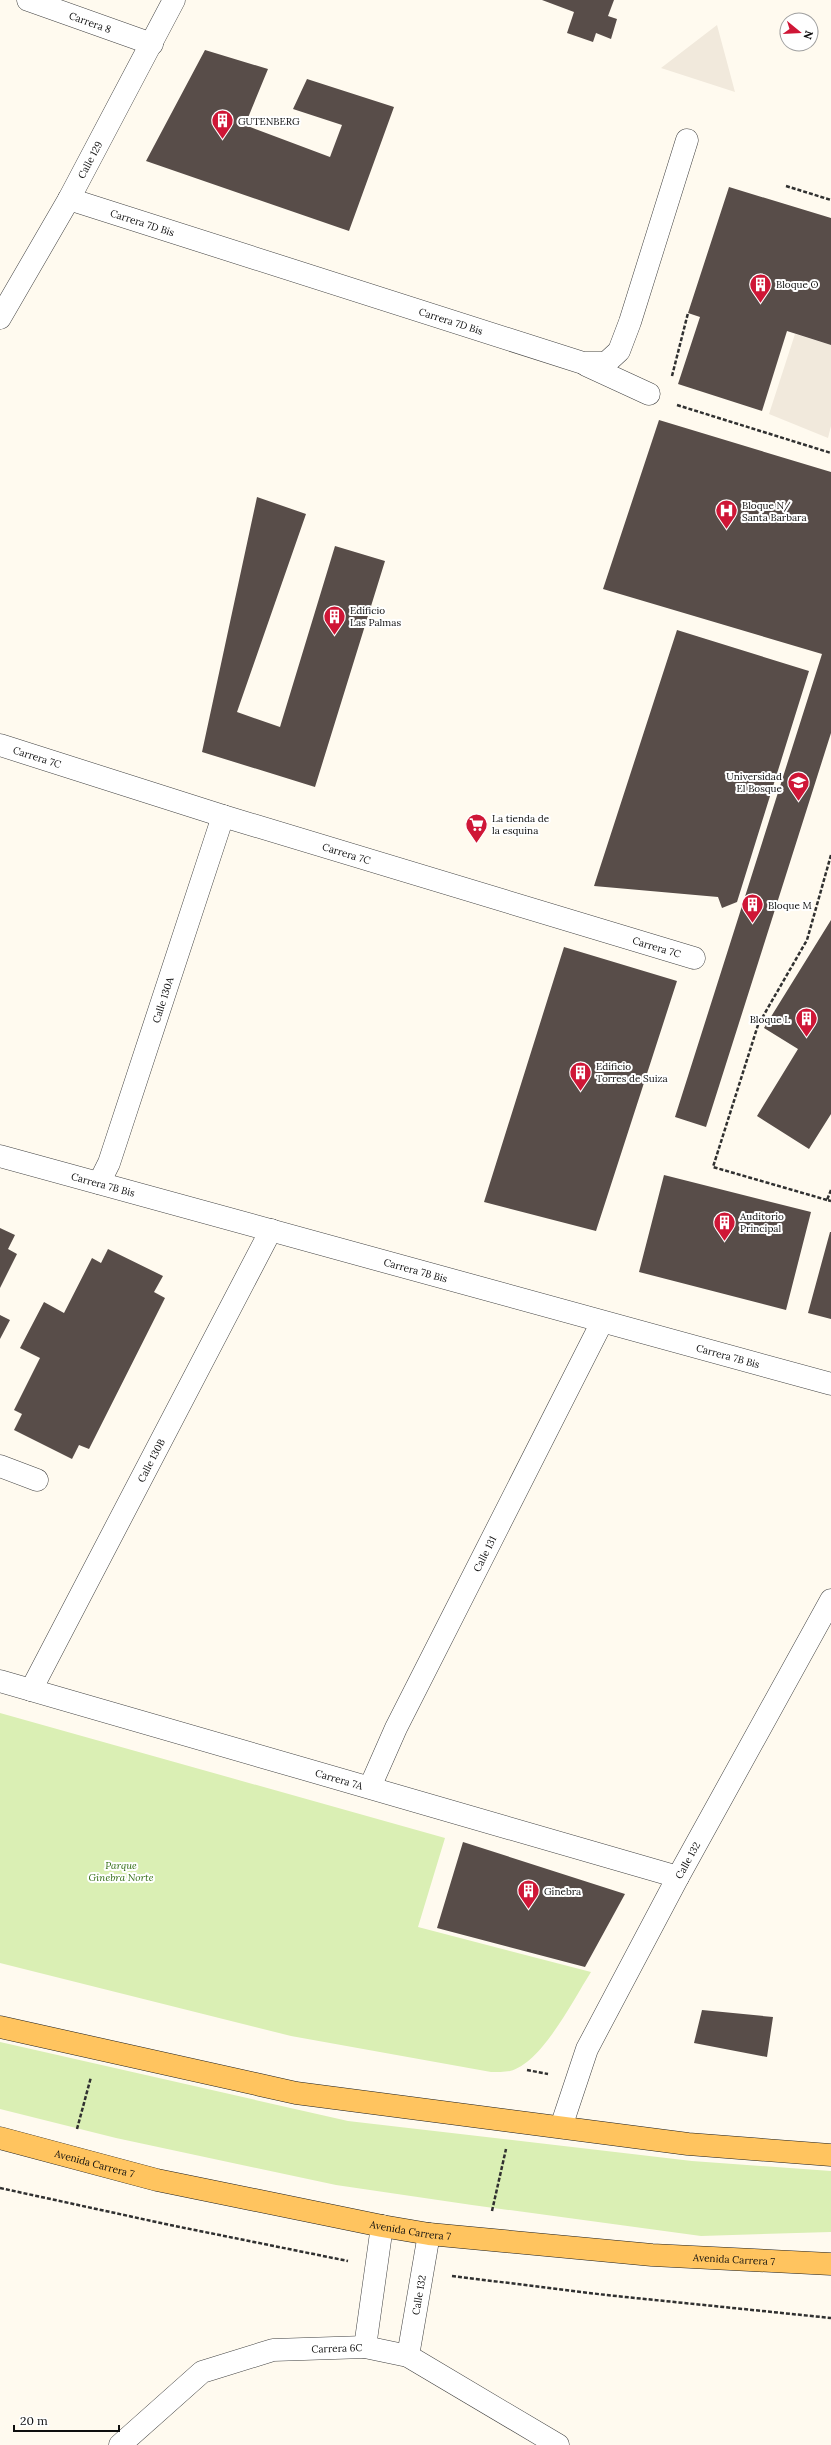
<svg xmlns="http://www.w3.org/2000/svg" width="831" height="2445" font-family="Lora,serif">
<rect width="100%" height="100%" fill="#fffaef"/>
<path fill="#daefb4" d="M 0,1713 L 445,1838 L 418,1927 L 591,1972 C 573,2000 542,2063 510,2071 C 504,2072 497,2072 491,2072 L 291,2036 L 0,1963 Z
M 0,2042 L 348,2121 L 692,2161 L 831,2171 L 831,2232 L 701,2236 L 472,2205 L 336,2185 L 116,2138 L 0,2109 Z"/>
<path fill="#f1e9dc" d="M 717,25 L 735,92 L 661,68 Z
M 795,334 L 831,345 L 831,426 L 828,438 L 769,414 Z"/>
<path fill="#584d49" d="M 542,0 L 614,0 L 608,16 L 617,19 L 611,39 L 596,33 L 593,42 L 567,33 L 574,12 Z
M 205,50 L 268,69 L 245,125 L 330,157 L 342,125 L 293,109 L 307,79 L 394,107 L 349,231 L 146,161 Z
M 729,187 L 831,218 L 831,345 L 787,331 L 762,411 L 678,384 L 700,317 L 688,313 Z
M 659,420 L 831,472 L 831,733 L 706,1127 L 675,1117 L 822,654 L 603,589 Z
M 257,497 L 306,514 L 237,712 L 280,727 L 335,546 L 385,561 L 315,787 L 202,752 Z
M 677,630 L 809,671 L 737,902 L 722,908 L 718,897 L 594,886 Z
M 831,920 L 831,1114 L 809,1149 L 757,1116 L 798,1049 L 764,1028 Z
M 564,947 L 677,981 L 596,1231 L 484,1202 Z
M 664,1175 L 811,1212 L 786,1310 L 639,1272 Z
M 0,1228 L 15,1235 L 8,1249 L 17,1254 L 0,1288 Z
M 830,1232 L 831,1232 L 831,1319 L 808,1313 Z
M 108,1249 L 163,1276 L 154,1292 L 165,1298 L 89,1449 L 79,1445 L 72,1459 L 14,1430 L 22,1414 L 14,1410 L 40,1358 L 20,1348 L 44,1302 L 64,1313 L 92,1258 L 101,1263 Z
M 0,1315 L 10,1320 L 0,1339 Z
M 463,1842 L 625,1894 L 585,1967 L 437,1928 Z
M 702,2010 L 773,2017 L 767,2057 L 694,2043 Z"/>
<g fill="none" stroke-linecap="round" stroke-linejoin="round">
<defs>
<g id="minor">
<path id="s1" d="M 28,0 L 152,44"/>
<path id="s2" d="M 69,199 L 583,363 L 606,363 L 619,351 L 630,322 L 687,140"/>
<path id="s3" d="M 0,318 L 69,199 L 174,0"/>
<path d="M 586,365 L 649,394"/>
<path id="s4" d="M 0,745 L 223,816 L 694,958"/>
<path id="s5" d="M 0,1156 L 831,1384"/>
<path id="s6" d="M 99,1183 L 109,1163 L 223,816"/>
<path d="M 0,1466 L 37,1480"/>
<path id="s7" d="M 0,1681 L 678,1877"/>
<path id="s8" d="M 31,1690 L 271,1230"/>
<path id="s9" d="M 370,1787 L 396,1728 L 602,1322"/>
<path id="s10" d="M 561,2127 L 587,2049 L 678,1877 L 831,1600"/>
<path d="M 365,2347 L 382,2226"/>
<path id="s11" d="M 408,2356 L 429,2234"/>
<path id="s12" d="M 120,2445 L 202,2372 L 273,2350 L 365,2347 L 408,2356 L 558,2445"/>
</g>
<g id="major">
<path d="M 0,2027 L 296,2093 L 688,2144 L 831,2155"/>
<path id="s13" d="M 0,2138 L 157,2180 L 382,2226 L 429,2234 L 652,2255 L 831,2264"/>
</g>
</defs>
<use href="#minor" stroke="#414141" stroke-width="23"/>
<use href="#major" stroke="#1f1f1f" stroke-width="23"/>
<path stroke="#303030" stroke-width="2.5" stroke-dasharray="4 2" stroke-linecap="butt" d="M 786,186 L 831,200
M 672,376 L 688,313
M 677,405 L 831,453
M 831,1190 L 827,1200 L 831,1201
M 827,1200 L 713,1167 L 758,1025 L 807,940 L 831,855
M 527,2070 L 548,2074
M 77,2129 L 91,2077
M 0,2188 L 170,2225 L 348,2261
M 492,2211 L 506,2149
M 452,2276 L 606,2295 L 831,2318"/>
<use href="#minor" stroke="#fff" stroke-width="22"/>
<use href="#major" stroke="#ffc45f" stroke-width="22"/>
</g>
<defs>
<symbol id="building-pin" viewBox="-11 -11 22 30"><path d="M0 17L-7.5 6A9.5 9.5 0 1 1 7.5 6Z" fill="#cf1636" stroke="#fff"/><path d="M-4-6H4V6H1V3H-1V6H-4ZM-2.5-4.3h1.7v1.8h-1.7ZM.8-4.3h1.7v1.8H.8ZM-2.5-1h1.7V.8h-1.7ZM.8-1h1.7V.8H.8Z" fill="#fff"/></symbol>
<symbol id="hospital-pin" viewBox="-11 -11 22 30"><path d="M0 17L-7.5 6A9.5 9.5 0 1 1 7.5 6Z" fill="#cf1636" stroke="#fff"/><path d="M-5-5h3v3.5h4V-5h3V5h-3V1.5h-4V5h-3Z" fill="#fff"/></symbol>
<symbol id="university-pin" viewBox="-11 -11 22 30"><path d="M0 17L-7.5 6A9.5 9.5 0 1 1 7.5 6Z" fill="#cf1636" stroke="#fff"/><path d="M0-5L7-2L0 1L-7-2ZM-4 1L0 2.5L4 1V4Q0 6-4 4Z" fill="#fff"/></symbol>
<symbol id="supermarket-pin" viewBox="-11 -11 22 30"><path d="M0 17L-7.5 6A9.5 9.5 0 1 1 7.5 6Z" fill="#cf1636" stroke="#fff"/><path d="M-6-5.5h2.5l.6 2H6L4.5 2H-2.5L-4.4-4H-6ZM-1.5 3.2a1.3 1.3 0 1 0 .1 0ZM3 3.2a1.3 1.3 0 1 0 .1 0Z" fill="#fff"/></symbol>
</defs>
<g fill-rule="evenodd">
<use href="#building-pin" x="210" y="108" width="25" height="34"/>
<use href="#building-pin" x="748" y="272" width="25" height="34"/>
<use href="#hospital-pin" x="714" y="498" width="25" height="34"/>
<use href="#building-pin" x="322" y="604" width="25" height="34"/>
<use href="#university-pin" x="786" y="770" width="25" height="34"/>
<use href="#supermarket-pin" x="464" y="812" width="25" height="34"/>
<use href="#building-pin" x="740" y="892" width="25" height="34"/>
<use href="#building-pin" x="794" y="1006" width="25" height="34"/>
<use href="#building-pin" x="568" y="1060" width="25" height="34"/>
<use href="#building-pin" x="712" y="1210" width="25" height="34"/>
<use href="#building-pin" x="516" y="1878" width="25" height="34"/>
</g>
<g text-anchor="middle" dominant-baseline="central" stroke-width="4" stroke-linejoin="round" paint-order="stroke">
<g font-size="10" fill="#0e0e0e" stroke="#fff">
<text stroke="none"><textPath href="#s1" startOffset="66">Carrera 8</textPath></text>
<text stroke="none"><textPath href="#s3" startOffset="182">Calle 129</textPath></text>
<text stroke="none"><textPath href="#s2" startOffset="77">Carrera 7D Bis</textPath></text>
<text stroke="none"><textPath href="#s2" startOffset="401">Carrera 7D Bis</textPath></text>
<text stroke="none"><textPath href="#s4" startOffset="39">Carrera 7C</textPath></text>
<text stroke="none"><textPath href="#s4" startOffset="363">Carrera 7C</textPath></text>
<text stroke="none"><textPath href="#s4" startOffset="687">Carrera 7C</textPath></text>
<text stroke="none"><textPath href="#s6" startOffset="194">Calle 130A</textPath></text>
<text stroke="none"><textPath href="#s5" startOffset="107">Carrera 7B Bis</textPath></text>
<text stroke="none"><textPath href="#s5" startOffset="431">Carrera 7B Bis</textPath></text>
<text stroke="none"><textPath href="#s5" startOffset="755">Carrera 7B Bis</textPath></text>
<text stroke="none"><textPath href="#s8" startOffset="259">Calle 130B</textPath></text>
<text stroke="none"><textPath href="#s9" startOffset="260">Calle 131</textPath></text>
<text stroke="none"><textPath href="#s7" startOffset="353">Carrera 7A</textPath></text>
<text stroke="none"><textPath href="#s10" startOffset="296">Calle 132</textPath></text>
<text stroke="none"><textPath href="#s13" startOffset="98">Avenida Carrera 7</textPath></text>
<text stroke="none"><textPath href="#s13" startOffset="421">Avenida Carrera 7</textPath></text>
<text stroke="none"><textPath href="#s13" startOffset="746">Avenida Carrera 7</textPath></text>
<text stroke="none"><textPath href="#s11" startOffset="62">Calle 132</textPath></text>
<text stroke="none"><textPath href="#s12" startOffset="248">Carrera 6C</textPath></text>
</g>
<g font-size="10" fill="#0e0e0e" stroke="#fff" text-anchor="start">
<text x="238" y="121">GUTENBERG</text>
<text x="776" y="284">Bloque O</text>
<text x="742" y="505">Bloque N/<tspan x="742" dy="12">Santa Barbara</tspan></text>
<text x="350" y="610">Edificio<tspan x="350" dy="12">Las Palmas</tspan></text>
<text x="782" y="776" text-anchor="end">Universidad<tspan x="782" dy="12">El Bosque</tspan></text>
<text x="492" y="818">La tienda de<tspan x="492" dy="12">la esquina</tspan></text>
<text x="768" y="905">Bloque M</text>
<text x="790" y="1019" text-anchor="end">Bloque L</text>
<text x="596" y="1066">Edificio<tspan x="596" dy="12">Torres de Suiza</tspan></text>
<text x="740" y="1216">Auditorio<tspan x="740" dy="12">Principal</tspan></text>
<text x="544" y="1891">Ginebra</text>
</g>
<g font-size="10" font-style="italic" fill="#346e16" stroke="#fff">
<text x="121" y="1865">Parque<tspan x="121" dy="12">Ginebra Norte</tspan></text>
</g>
</g>
<g transform="translate(799 32) rotate(108)"><circle r="19" fill="#ffffff" stroke="#9f9f9f"/>
<path d="M0-3L7 15L0 10L-7 15Z" fill="#cf1636"/>
<text y="-6" font-size="11" font-weight="bold" text-anchor="middle" fill="#0e0e0e">N</text>
</g>
<path d="M14 2425v6h105v-6" fill="none" stroke="#0e0e0e" stroke-width="2"/>
<text x="20" y="2425" font-size="12" fill="#0e0e0e" stroke="#ffffff" stroke-width="3" paint-order="stroke">20 m</text>
</svg>
